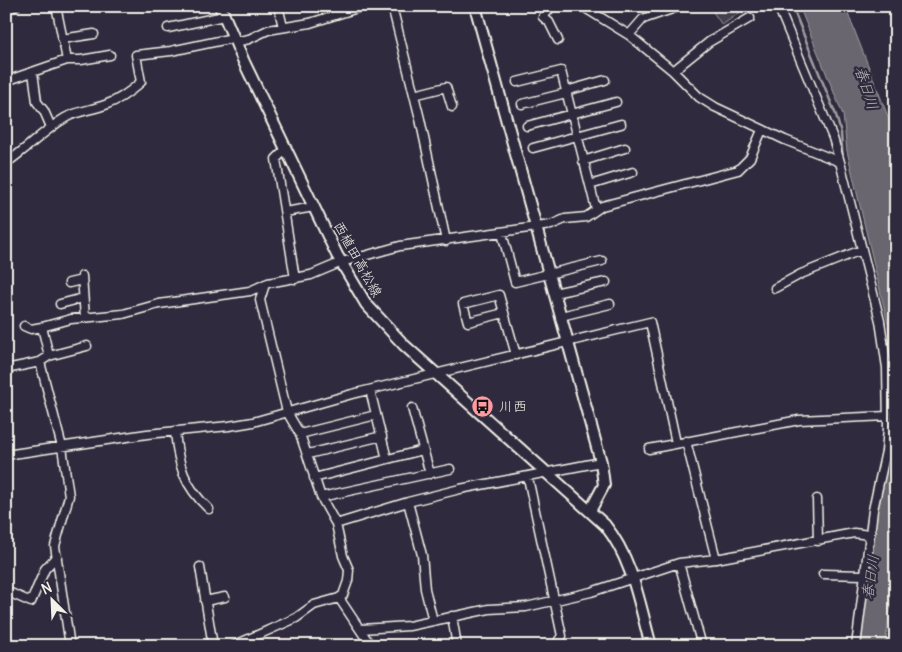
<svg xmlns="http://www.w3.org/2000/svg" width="902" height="652" font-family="Delius,'Klee One',sans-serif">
<rect width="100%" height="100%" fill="#2f2a3d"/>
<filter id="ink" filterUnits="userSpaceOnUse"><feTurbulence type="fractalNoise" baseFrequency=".02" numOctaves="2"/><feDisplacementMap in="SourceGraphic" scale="10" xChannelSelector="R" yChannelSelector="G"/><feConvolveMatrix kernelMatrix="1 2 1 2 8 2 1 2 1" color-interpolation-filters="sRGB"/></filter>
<g filter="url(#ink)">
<path fill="#454050" stroke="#9c989c" d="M 709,6 L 752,6 L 754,10 L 746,14 L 742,11 L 722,25 Z"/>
<path fill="#6a6670" stroke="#a19ea0" d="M 799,6 L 845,6 L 896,137 L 896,399 L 888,324 L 847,151 L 843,115 Z
M 896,424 L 896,565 L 885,646 L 861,646 C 868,571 875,496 896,424 Z"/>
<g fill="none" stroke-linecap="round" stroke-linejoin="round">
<path stroke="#a19ea0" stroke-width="2.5" d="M 792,6 L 836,115 L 841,133 L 843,161"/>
<defs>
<path id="street" d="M 56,6 L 67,60
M 278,6 L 283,27
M 392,6 L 420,119 L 446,241
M 552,6 L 543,17 L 549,22 L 558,40
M 582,6 L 629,35 L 673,71 L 699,97 L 715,107 L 785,140 L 840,162 L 880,321 L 887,368 L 888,428 L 886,451 L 873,510 L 856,646
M 778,6 L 833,138 L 840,162
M 6,9 L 16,6
M 168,28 L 224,16
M 629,35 L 643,19 L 681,6
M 62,39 L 94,34
M 235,42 L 249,39 L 268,30 L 310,23 L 364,6
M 673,71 L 709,42 L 750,18
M 33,72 L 37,102 L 44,111 L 51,127
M 6,81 L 67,60 L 81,60 L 110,55
M 517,82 L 561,71 L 596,209
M 566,91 L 605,80
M 414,95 L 446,87 L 452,107
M 522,104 L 566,93
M 527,126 L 616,102
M 533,148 L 621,124
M 286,149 L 276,159 L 295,279
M 583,161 L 625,148
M 6,163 C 27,149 43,131 65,118 C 77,111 92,110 105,105 C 119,100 130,92 141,82 L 136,55 L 171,51 L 233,38
M 590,185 L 633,172
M 285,212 L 314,207
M 502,233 L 515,282 L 602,261
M 82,276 L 85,318
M 69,283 L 82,280
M 775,288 L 801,274 L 861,250
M 554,293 L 606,282
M 60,304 L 83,298
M 504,313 L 468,322 L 463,304 L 499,295 L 516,355
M 561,316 L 610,304
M 24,326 L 31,329 L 42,327 L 71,319 L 123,314 L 159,304 L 250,291 L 268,283 L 311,275 L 342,262 L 400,246 L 551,225 L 565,219 L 586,217 L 602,206 L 738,170 L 750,158 L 762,130
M 42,327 L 49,356
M 40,362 L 62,447 L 69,496 L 55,546 L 70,646
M 6,369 L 40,362 L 49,356 L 87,346
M 370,390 L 387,459
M 412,408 L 430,474
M 175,431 C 178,465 184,486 209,509
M 300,434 L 376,415
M 686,441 L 716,559
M 649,449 L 799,420 L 888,416
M 308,454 L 382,436
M 6,455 L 147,434 L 229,426 L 253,422 L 352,394 L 650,322 L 676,443
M 314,478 L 423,450
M 528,478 L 562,636 L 559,640 L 560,646
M 321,497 L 450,469
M 817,499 L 818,541
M 408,502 L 422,555 L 425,589 L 433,621
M 336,524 L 408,502 L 460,489 L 601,462
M 679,563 L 716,559 L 854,533 L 869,535
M 200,567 L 213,646
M 823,574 L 863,575
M 6,591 L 31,602 L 45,569 L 57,556
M 339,598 L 371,646
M 205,601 L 225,597
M 452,616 L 457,646
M 361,629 L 409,626 L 489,609 L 526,607 L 591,592 L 679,563 L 702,646
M 233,646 L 296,618 L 314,605 L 339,598 L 343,595 L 348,581 L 349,570 L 343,556 L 336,524 L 321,497 L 300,434 L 287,412 L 260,300 L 265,284"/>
<path id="secondary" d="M 220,6 L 244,62 L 337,255 L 366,304 L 404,345 L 605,525 C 633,560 639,603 651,646
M 475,6 L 601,462 L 604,485 L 590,511"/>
</defs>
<use href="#street" stroke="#f4f1e8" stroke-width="11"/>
<use href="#secondary" stroke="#f4f1e8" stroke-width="14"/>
<use href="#street" stroke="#2f2a3d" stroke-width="8"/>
<use href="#secondary" stroke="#2f2a3d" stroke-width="10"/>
</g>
</g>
<defs>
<symbol id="bus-disc" viewBox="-11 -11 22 22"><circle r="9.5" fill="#ff9aa2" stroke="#2f2a3d"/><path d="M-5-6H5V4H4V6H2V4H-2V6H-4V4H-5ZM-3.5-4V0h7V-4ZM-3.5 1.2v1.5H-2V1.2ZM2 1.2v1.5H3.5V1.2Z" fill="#111"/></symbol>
</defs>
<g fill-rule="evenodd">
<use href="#bus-disc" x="470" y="394" width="25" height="25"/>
</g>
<g text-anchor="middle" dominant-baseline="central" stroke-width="4.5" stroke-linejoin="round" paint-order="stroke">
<g font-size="14" fill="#f4f1e8" stroke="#2f2a3d">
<text transform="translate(358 259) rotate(61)">西植田高松線</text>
</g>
<g font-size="14" fill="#f4f1e8" stroke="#2f2a3d" text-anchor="start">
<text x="499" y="406">川西</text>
</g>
<g font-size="15" font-style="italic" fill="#b6b2b2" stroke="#2f2a3d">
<text transform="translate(867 88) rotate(72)">春日川</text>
<text transform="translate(870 577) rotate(-82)">春日川</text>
</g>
</g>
<rect width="902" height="652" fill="none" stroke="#2f2a3d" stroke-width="25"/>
<rect x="12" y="12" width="877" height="627" fill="none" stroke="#f4f1e8" stroke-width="2" filter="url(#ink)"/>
<g transform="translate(52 600) rotate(336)" stroke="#2f2a3d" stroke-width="4" paint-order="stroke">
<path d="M0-4L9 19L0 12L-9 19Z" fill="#f4f1e8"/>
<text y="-8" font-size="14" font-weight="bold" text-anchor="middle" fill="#f4f1e8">N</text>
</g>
</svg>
